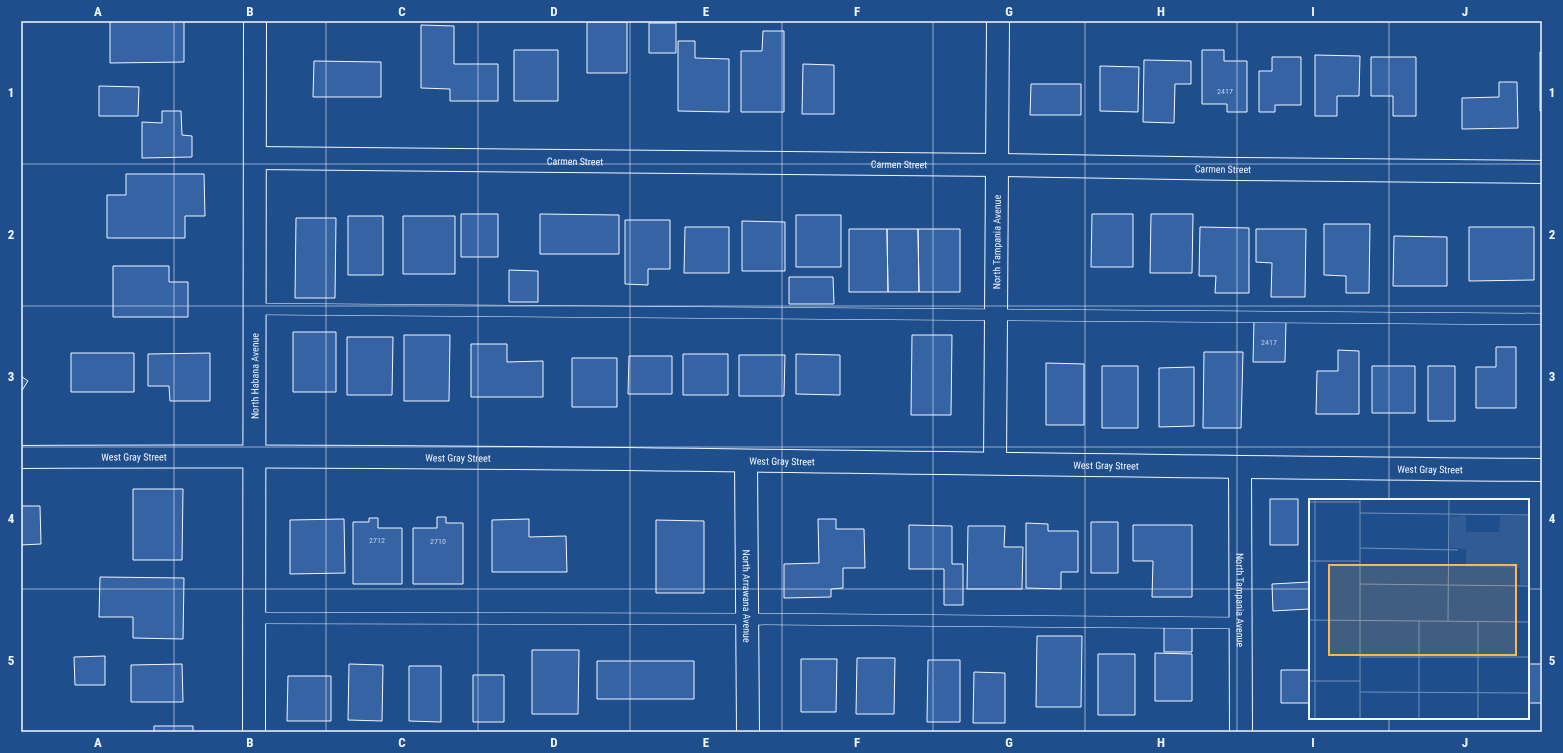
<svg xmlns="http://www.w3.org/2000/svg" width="1563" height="753" font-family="'Roboto Condensed',sans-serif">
<rect width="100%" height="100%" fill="#1f4e8c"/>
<path fill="#3563a3" stroke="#f2f6ff" d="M 110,21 L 184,21 L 184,62 L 110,63 Z
M 587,22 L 627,22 L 627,73 L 587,73 Z
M 649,23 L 676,23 L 676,53 L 649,53 Z
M 421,25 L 454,26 L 454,64 L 498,64 L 498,101 L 450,101 L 450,89 L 421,88 Z
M 763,31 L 784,31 L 784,112 L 741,112 L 741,51 L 762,51 Z
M 678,41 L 695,41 L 695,58 L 729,59 L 729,112 L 678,111 Z
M 514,50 L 558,50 L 558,101 L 514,101 Z
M 1202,50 L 1224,50 L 1224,61 L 1247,61 L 1247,112 L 1227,112 L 1227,104 L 1202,104 Z
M 1540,52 L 1542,52 L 1542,111 L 1540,111 Z
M 1315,55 L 1360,56 L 1359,96 L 1337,96 L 1337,116 L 1315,116 Z
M 1272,57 L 1301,57 L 1301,105 L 1275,105 L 1275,112 L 1259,112 L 1259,71 L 1272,71 Z
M 1371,57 L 1416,57 L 1416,116 L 1393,116 L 1393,96 L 1371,96 Z
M 1144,60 L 1191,61 L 1191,84 L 1175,84 L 1174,123 L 1143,122 Z
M 314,61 L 381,62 L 381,97 L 313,97 Z
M 803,64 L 834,65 L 834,114 L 802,114 Z
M 1100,66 L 1139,67 L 1138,112 L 1100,111 Z
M 1499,82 L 1517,82 L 1518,128 L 1462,129 L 1462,98 L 1499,97 Z
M 1031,84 L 1081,84 L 1081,115 L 1030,115 Z
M 99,86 L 139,87 L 138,116 L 99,116 Z
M 162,111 L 181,111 L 182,135 L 192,136 L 192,157 L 142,158 L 142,122 L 162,123 Z
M 126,174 L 204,174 L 205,216 L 185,216 L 185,238 L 107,238 L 107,195 L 126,195 Z
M 461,214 L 498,214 L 498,257 L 461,257 Z
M 540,214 L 619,215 L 619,254 L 540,254 Z
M 1092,214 L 1133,214 L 1133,267 L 1091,267 Z
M 1151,214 L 1193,214 L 1192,273 L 1150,273 Z
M 796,215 L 841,215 L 841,267 L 796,267 Z
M 348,216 L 383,216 L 383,275 L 348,275 Z
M 403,216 L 455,216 L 455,274 L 403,274 Z
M 296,218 L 336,218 L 335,298 L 295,298 Z
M 625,220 L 670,220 L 670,269 L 648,269 L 648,285 L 625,284 Z
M 742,221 L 785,222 L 785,271 L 742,271 Z
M 1324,224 L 1370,224 L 1369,293 L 1346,293 L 1346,276 L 1324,275 Z
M 685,227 L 729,227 L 729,273 L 684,273 Z
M 1200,227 L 1249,228 L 1249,293 L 1215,293 L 1216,276 L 1199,276 Z
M 1469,227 L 1534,227 L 1534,280 L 1469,281 Z
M 849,229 L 887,229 L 888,292 L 849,292 Z
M 887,229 L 918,229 L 919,292 L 888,292 Z
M 918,229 L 960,229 L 960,292 L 919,292 Z
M 1256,229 L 1306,229 L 1305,297 L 1271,297 L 1272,263 L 1256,262 Z
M 1394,236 L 1447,237 L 1447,286 L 1393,286 Z
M 113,266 L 169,266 L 169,282 L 188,282 L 188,317 L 113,317 Z
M 509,270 L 538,271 L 538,302 L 509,302 Z
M 789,277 L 833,277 L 834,304 L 789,304 Z
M 1254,321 L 1286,322 L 1285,362 L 1253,362 Z
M 293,332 L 336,332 L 336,392 L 293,392 Z
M 404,335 L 450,335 L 449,401 L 404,401 Z
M 912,335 L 952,335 L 951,415 L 911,415 Z
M 347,337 L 393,337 L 392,395 L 347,395 Z
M 471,344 L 507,344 L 507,362 L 543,361 L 543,397 L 471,397 Z
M 1496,347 L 1516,347 L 1516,408 L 1476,408 L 1476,367 L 1496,367 Z
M 1338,350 L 1359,351 L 1359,414 L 1316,414 L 1317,371 L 1338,371 Z
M 1204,352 L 1243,352 L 1241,428 L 1203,428 Z
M 71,353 L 134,353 L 134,392 L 71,392 Z
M 210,353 L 210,401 L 170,401 L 169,386 L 148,386 L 148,354 Z
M 683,354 L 728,354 L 728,395 L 683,395 Z
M 796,354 L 840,355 L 840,395 L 796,394 Z
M 739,355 L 785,355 L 784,396 L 739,396 Z
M 629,356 L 672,356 L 672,394 L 628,394 Z
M 572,358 L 617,358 L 617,407 L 572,407 Z
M 1046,363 L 1084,364 L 1084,425 L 1046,425 Z
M 1102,366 L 1138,366 L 1138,428 L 1102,428 Z
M 1372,366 L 1415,366 L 1415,413 L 1372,413 Z
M 1428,366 L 1455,366 L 1455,421 L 1428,421 Z
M 1194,367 L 1194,426 L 1159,427 L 1159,368 Z
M 21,376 L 28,381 L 21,392 Z
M 133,489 L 183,489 L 182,560 L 133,560 Z
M 1270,499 L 1298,499 L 1298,545 L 1270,545 Z
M 21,506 L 40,506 L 41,544 L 21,545 Z
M 437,517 L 446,517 L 446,523 L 463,523 L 463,584 L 413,584 L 413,528 L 437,528 Z
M 369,518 L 378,518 L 378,528 L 402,528 L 402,584 L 353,584 L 353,522 L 369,522 Z
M 344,519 L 345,573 L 290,574 L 290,520 Z
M 529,519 L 529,537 L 566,536 L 567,572 L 492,572 L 492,520 Z
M 818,519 L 836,519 L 836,529 L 864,529 L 865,568 L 843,568 L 843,588 L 831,589 L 831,597 L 784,598 L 784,564 L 819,563 Z
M 656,520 L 704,521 L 704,593 L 656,593 Z
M 1091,522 L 1118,522 L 1118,573 L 1091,573 Z
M 1026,523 L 1048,524 L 1048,531 L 1078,531 L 1078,572 L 1061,572 L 1061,589 L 1026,588 Z
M 909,525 L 952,526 L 952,564 L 963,564 L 963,605 L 944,605 L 944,569 L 909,569 Z
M 1133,525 L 1192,525 L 1192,597 L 1152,597 L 1153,561 L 1133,561 Z
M 968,526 L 1005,526 L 1004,547 L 1023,547 L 1022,589 L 967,589 Z
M 100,577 L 184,578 L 183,639 L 133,638 L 133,617 L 99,617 Z
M 1309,582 L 1309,609 L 1273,611 L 1272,584 Z
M 1192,625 L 1192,652 L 1164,652 L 1164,626 Z
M 1037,636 L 1082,636 L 1081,707 L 1036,707 Z
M 532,650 L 579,650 L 578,714 L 532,714 Z
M 1155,653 L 1192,654 L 1192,701 L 1155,701 Z
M 1098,654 L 1135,654 L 1135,715 L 1098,715 Z
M 105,656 L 105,685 L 75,685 L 74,657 Z
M 857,658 L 895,658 L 894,714 L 856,714 Z
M 801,659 L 837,659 L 836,712 L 801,712 Z
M 928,660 L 960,660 L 960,722 L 927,722 Z
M 597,661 L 694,661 L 694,699 L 597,699 Z
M 182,664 L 183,702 L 131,702 L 131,665 Z
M 349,664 L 383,665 L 382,721 L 348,720 Z
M 1528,664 L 1542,664 L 1542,703 L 1528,703 Z
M 409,666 L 441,666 L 441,722 L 409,721 Z
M 1281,670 L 1310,670 L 1310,703 L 1281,703 Z
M 974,672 L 1005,673 L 1005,723 L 973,723 Z
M 473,675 L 504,675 L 504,722 L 473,722 Z
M 288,676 L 331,676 L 331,721 L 287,721 Z
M 154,726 L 193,726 L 193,732 L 154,732 Z"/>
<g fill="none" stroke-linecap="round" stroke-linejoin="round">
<defs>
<path id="lane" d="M 255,309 L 1542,319
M 255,618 L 747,619 L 1241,623"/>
<g id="street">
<path id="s1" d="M 256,158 L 998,165 L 1236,169 L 1542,172"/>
<path id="s2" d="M 21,457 C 528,454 1035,466 1542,470"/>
<path id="s3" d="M 746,461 L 748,732"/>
<path id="s4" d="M 995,463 L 998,21"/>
<path id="s5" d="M 1240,467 L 1241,732"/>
<path id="s6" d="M 254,732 L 255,21"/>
</g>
</defs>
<use href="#lane" stroke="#f2f6ff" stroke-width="12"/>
<use href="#street" stroke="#f2f6ff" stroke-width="24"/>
<use href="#lane" stroke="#1f4e8c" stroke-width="11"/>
<use href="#street" stroke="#1f4e8c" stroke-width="22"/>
</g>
<path fill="none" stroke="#f2f6ff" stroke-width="1" stroke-opacity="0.55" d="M 174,21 L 174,732M 326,21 L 326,732M 478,21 L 478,732M 630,21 L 630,732M 782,21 L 782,732M 933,21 L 933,732M 1085,21 L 1085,732M 1237,21 L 1237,732M 1389,21 L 1389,500M 21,164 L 1542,164M 21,306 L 1542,306M 21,447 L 1542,447M 21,589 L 1310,589M 1528,589 L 1542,589M 1389,718 L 1389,732"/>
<g text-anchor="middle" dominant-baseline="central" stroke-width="3" stroke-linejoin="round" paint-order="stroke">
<g font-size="8" fill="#c3d1e8">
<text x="1225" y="91">2417</text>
<text x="1269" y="342">2417</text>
<text x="377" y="540">2712</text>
<text x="438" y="541">2710</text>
</g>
<g font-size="10" fill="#f2f6ff" stroke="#1f4e8c">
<text stroke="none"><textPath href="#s1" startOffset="319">Carmen Street</textPath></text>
<text stroke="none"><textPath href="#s1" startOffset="643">Carmen Street</textPath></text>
<text stroke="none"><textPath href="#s1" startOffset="967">Carmen Street</textPath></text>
<text stroke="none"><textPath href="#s4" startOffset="221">North Tampania Avenue</textPath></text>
<text stroke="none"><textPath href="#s6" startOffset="356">North Habana Avenue</textPath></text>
<text stroke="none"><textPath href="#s2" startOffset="113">West Gray Street</textPath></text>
<text stroke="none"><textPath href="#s2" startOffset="437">West Gray Street</textPath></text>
<text stroke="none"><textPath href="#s2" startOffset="761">West Gray Street</textPath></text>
<text stroke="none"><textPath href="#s2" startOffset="1085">West Gray Street</textPath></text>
<text stroke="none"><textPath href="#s2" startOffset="1409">West Gray Street</textPath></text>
<text stroke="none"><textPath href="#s3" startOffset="135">North Arrawana Avenue</textPath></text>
<text stroke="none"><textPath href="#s5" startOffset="133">North Tampania Avenue</textPath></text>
</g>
</g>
<g transform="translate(1309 499)">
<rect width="220" height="220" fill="#1f4e8c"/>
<path d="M 157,16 L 157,33 L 190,33 L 191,17 L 220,17 L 220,85 L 211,86 L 211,69 L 157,68 L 157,50 L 141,49 L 141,18 Z" fill="#305b95"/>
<path fill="none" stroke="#7391ba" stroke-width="1" d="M 0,3 L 51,3M 51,14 L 220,16M 51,49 L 149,51M 0,62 L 51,62M 51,85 L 220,87M 0,121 L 220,123M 110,121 L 110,220M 139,122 L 140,0M 51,158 L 220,158M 0,182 L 51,182M 51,193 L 220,194M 6,220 L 6,0M 51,220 L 51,0M 169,220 L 169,122"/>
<path fill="#ffb74d" fill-opacity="0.15" stroke="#ffb74d" stroke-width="2" d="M 20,66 L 207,66 L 207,156 L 20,156 Z"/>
<rect width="220" height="220" fill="none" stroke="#f2f6ff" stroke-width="2"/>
</g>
<rect width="1563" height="753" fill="none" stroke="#1f4e8c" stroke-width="44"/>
<rect x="22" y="22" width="1519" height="709" fill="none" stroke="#f2f6ff" stroke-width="1.5"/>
<g font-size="13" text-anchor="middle" font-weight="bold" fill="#f2f6ff">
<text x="98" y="16">A</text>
<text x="250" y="16">B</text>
<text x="402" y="16">C</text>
<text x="554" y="16">D</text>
<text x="706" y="16">E</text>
<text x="857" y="16">F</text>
<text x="1009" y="16">G</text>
<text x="1161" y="16">H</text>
<text x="1313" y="16">I</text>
<text x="1465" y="16">J</text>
<text x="11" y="97">1</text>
<text x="1552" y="97">1</text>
<text x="11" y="239">2</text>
<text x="1552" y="239">2</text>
<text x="11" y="381">3</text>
<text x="1552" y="381">3</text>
<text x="11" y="523">4</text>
<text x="1552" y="523">4</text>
<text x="11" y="665">5</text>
<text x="1552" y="665">5</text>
<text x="98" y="747">A</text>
<text x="250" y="747">B</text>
<text x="402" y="747">C</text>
<text x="554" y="747">D</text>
<text x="706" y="747">E</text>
<text x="857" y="747">F</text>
<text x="1009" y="747">G</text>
<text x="1161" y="747">H</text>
<text x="1313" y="747">I</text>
<text x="1465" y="747">J</text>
</g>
</svg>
